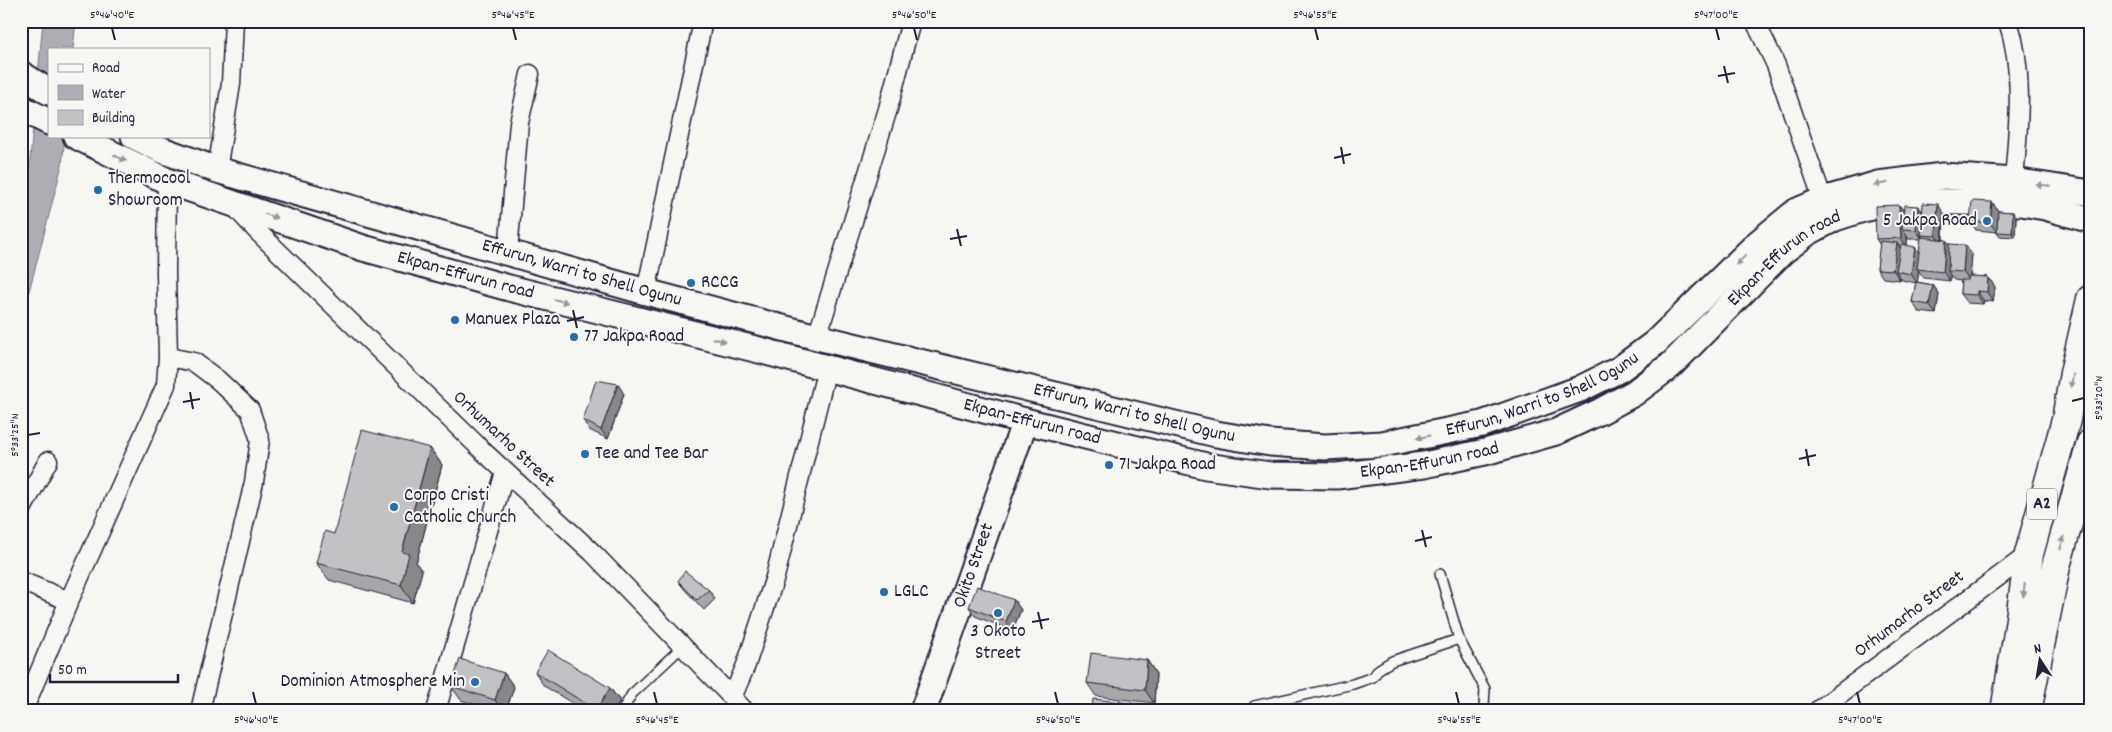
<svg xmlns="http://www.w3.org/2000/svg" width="2112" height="732" font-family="Dekko,sans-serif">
<rect width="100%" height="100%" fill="#f6f6f2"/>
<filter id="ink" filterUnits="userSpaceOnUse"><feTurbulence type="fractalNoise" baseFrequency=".02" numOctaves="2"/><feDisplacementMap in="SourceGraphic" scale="10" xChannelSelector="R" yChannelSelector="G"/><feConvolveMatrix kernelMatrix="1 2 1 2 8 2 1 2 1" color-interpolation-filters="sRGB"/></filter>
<g filter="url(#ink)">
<path fill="#adadb3" stroke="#757583" d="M 43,21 L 76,21 L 73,49 L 49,49 L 49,136 L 65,136 L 62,165 L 21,322 L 21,224 L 29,170 Z"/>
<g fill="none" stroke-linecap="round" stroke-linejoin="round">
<defs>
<path id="lane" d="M 1440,574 L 1459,639 L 1485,689 L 1484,706 L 1486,711
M 1254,706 L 1353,684 L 1373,677 L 1379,669 L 1392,661 L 1459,639
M 622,711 L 632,694 L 683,646"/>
<path id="street" d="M 1755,21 L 1776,65 L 1823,200
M 2008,21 C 2025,73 2018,128 2014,181
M 217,170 L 231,84 L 234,21
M 232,204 L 256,230 L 484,452 L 593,553 L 745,711
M 508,252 L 519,123 L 530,74
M 646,292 L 703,21
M 817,337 L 888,109 L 911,21
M 168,357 L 194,362 L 218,380 L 250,410 L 260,440 L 254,482 L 200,711
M 21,511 L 48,461
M 21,581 L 69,601
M 732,698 L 746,665 L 775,577 L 827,368
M 23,711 L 69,601 L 166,385 L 168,357 L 166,273 L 167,181
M 436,711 L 505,472
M 1817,711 L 2029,554"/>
<g id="secondary">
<path d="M 21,74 L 49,92"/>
<path d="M 21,108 L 49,122"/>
<path id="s1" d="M 76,136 L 167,181 L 363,248 L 509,288 L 759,350 L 1025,421 L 1206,466 L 1270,475 L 1337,476 L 1424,465 L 1485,452 L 1556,432 L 1601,411 L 1634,393 L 1670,366 L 1782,252 L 1807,233 L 1835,218 L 1863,209 L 1898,201 L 2021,203 L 2045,207 L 2091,220"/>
<path id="s2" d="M 134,136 L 162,150 L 217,170 L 646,292 L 817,337 L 1216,434 L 1270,443 L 1325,447 L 1382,444 L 1482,424 L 1580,389 L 1620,369 L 1655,343 L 1758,243 L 1797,211 L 1823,200 L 1878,184 L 1943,176 L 2014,181 L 2091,193"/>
<path id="s3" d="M 923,711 L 1025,421"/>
</g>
<path id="highway" d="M 2005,711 L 2018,633 L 2029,554 L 2066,420 L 2074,373 L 2091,299
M 2027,711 L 2056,566 L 2091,443"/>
</defs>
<use href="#lane" stroke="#22223b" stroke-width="12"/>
<use href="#street" stroke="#22223b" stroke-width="21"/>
<use href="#secondary" stroke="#22223b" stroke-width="29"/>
<use href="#highway" stroke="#22223b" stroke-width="31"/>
<use href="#lane" stroke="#f6f6f2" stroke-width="9"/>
<use href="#street" stroke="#f6f6f2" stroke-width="18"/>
<use href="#secondary" stroke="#f6f6f2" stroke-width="25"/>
<use href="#highway" stroke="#f6f6f2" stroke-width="28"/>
</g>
<path fill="#a7a7a9" stroke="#22223b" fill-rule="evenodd" d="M 1992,202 L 1998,211 L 2013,212 L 2016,217 L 2015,237 L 2000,236 L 1997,232 L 1976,230 L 1970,221 Z
M 1899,205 L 1904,211 L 1918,206 L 1923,212 L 1944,214 L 1943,239 L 1946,240 L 1949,244 L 1972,254 L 1970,276 L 1988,277 L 1995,287 L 1993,302 L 1984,301 L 1983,304 L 1967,303 L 1960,294 L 1961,281 L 1954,280 L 1950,275 L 1950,281 L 1924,278 L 1919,271 L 1917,282 L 1933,285 L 1939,294 L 1936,314 L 1919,312 L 1912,302 L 1916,283 L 1902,280 L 1900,277 L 1900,280 L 1883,278 L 1877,269 L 1880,245 L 1876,239 ZM 1907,236 L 1908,239 L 1921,239 L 1919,253 L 1907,246 Z
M 624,394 L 608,439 L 589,430 L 583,420 Z
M 430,448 L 442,465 L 416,563 L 422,571 L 413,603 L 329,580 L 316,563 L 334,534 Z
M 678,581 L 709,590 L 715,599 L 704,610 L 685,590 Z
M 1014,600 L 1021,610 L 1012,631 L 975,616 L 969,607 Z
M 1147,660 L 1156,674 L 1154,703 L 1096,696 L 1087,683 Z
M 535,672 L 610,688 L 620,701 L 614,711 L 585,711 L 544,686 Z
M 504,673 L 514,687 L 506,711 L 495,711 L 461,700 L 451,686 Z"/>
<path fill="#888889" stroke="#22223b" d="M 1992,202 L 1999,212 L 1997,232 L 1990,223 Z
M 1938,204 L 1944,214 L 1942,245 L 1936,236 Z
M 1899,205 L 1906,214 L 1902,229 L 1907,236 L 1907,247 L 1901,238 Z
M 1918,206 L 1925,215 L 1921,235 L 1923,238 L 1923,240 L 1916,230 Z
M 2013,212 L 2016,217 L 2015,237 L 2012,233 Z
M 1946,240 L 1953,249 L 1948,271 L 1950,275 L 1950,281 L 1943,272 Z
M 1897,243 L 1903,252 L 1896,271 L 1900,277 L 1900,280 L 1893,270 Z
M 1965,245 L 1972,254 L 1970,281 L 1963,272 Z
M 1915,247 L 1922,256 L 1917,269 L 1919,271 L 1917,283 L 1911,274 Z
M 1988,277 L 1995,287 L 1993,302 L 1987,292 Z
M 1933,285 L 1939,294 L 1936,314 L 1929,305 Z
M 1977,291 L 1984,301 L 1983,304 L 1977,295 Z
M 618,384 L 624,394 L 608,439 L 601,430 Z
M 430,448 L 442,465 L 416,563 L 422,571 L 413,603 L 401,585 L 402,552 Z
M 1014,600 L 1021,610 L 1012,631 L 1006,622 Z
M 1147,660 L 1156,674 L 1154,703 L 1145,690 Z
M 504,673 L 514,687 L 506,711 L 502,711 L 495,700 Z
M 610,688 L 620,701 L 614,711 L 597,711 L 596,710 Z
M 1141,704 L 1146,711 L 1139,711 Z"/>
<path fill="#c2c2c4" stroke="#22223b" d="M 1972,201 L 1992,202 L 1990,223 L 1970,221 Z
M 1923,203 L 1938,204 L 1936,236 L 1921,235 Z
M 1899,205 L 1901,238 L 1876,239 L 1875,206 Z
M 1904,205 L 1918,206 L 1916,230 L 1902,229 Z
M 1998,211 L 2013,212 L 2012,233 L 1997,232 Z
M 1921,237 L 1946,240 L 1943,272 L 1917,269 Z
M 1880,241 L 1897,243 L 1893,270 L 1877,269 Z
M 1901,244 L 1915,247 L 1911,274 L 1896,271 Z
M 1949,244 L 1965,245 L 1963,272 L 1948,271 Z
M 1969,276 L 1988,277 L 1987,292 L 1977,291 L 1977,295 L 1960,294 L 1961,280 L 1968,280 Z
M 1916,282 L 1933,285 L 1929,305 L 1912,302 Z
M 596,380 L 618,384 L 601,430 L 583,420 Z
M 362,430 L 430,448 L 402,552 L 409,554 L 401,585 L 316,563 L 325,531 L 334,534 Z
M 685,571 L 709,590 L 697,600 L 678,581 Z
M 977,586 L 1014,600 L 1006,622 L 969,607 Z
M 548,650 L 610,688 L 596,710 L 535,672 Z
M 1091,653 L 1147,660 L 1145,690 L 1087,683 Z
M 460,659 L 504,673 L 495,700 L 451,686 Z
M 1093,699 L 1141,704 L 1139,711 L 1092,711 Z"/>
<defs><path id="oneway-solid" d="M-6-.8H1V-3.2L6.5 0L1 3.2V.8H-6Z" transform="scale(1.25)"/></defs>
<g fill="#9797a0">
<use href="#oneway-solid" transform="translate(120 158) rotate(26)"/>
<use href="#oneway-solid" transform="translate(1881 184) rotate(170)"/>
<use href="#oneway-solid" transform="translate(2043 185) rotate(-173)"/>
<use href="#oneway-solid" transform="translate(271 216) rotate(19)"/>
<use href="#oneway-solid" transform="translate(1741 260) rotate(136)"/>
<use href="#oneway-solid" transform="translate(561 301) rotate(14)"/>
<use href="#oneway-solid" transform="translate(719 340) rotate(14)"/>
<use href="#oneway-solid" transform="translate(2072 381) rotate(100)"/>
<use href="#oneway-solid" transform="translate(1423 437) rotate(169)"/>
<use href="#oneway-solid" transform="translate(2062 543) rotate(-76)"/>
<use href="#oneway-solid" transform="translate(2024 590) rotate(97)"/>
</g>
</g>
<path fill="none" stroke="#22223b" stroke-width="2" d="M 112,28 L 115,40M 513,28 L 516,40M 914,28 L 917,40M 1315,28 L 1318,40M 1716,28 L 1719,40M 1724,66 L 1728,83M 1718,76 L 1735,73M 1341,147 L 1344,164M 1334,158 L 1351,154M 957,229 L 961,246M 950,239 L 967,236M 573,310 L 577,328M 567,321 L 584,317M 190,392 L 193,409M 2072,401 L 2084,398M 183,402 L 200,399M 28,435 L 40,433M 1806,449 L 1809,466M 1799,459 L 1816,455M 1422,530 L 1426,547M 1415,541 L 1432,537M 1038,612 L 1042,629M 1032,622 L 1049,619M 253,692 L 256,704M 654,692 L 657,704M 1055,692 L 1058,704M 1456,692 L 1459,704M 1857,692 L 1860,704"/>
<g fill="#1f6fb2" stroke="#f6f6f2" stroke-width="2">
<circle cx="98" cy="190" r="5"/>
<circle cx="1987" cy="221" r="5"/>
<circle cx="691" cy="283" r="5"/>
<circle cx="455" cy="320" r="5"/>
<circle cx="574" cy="337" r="5"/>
<circle cx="585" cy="454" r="5"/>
<circle cx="1109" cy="465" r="5"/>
<circle cx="394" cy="507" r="5"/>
<circle cx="884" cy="592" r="5"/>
<circle cx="998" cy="613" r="5"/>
<circle cx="475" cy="682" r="5"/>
</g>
<g text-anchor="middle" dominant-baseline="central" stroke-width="4" stroke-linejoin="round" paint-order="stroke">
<rect fill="#f6f6f2" stroke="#626272" stroke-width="1" x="2027" y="488.5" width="30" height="31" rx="4"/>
<g font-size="18" font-weight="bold" fill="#22223b">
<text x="2042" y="504">A2</text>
</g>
<g font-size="19" fill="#22223b" stroke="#f6f6f2" text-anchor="start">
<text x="108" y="179">Thermocool<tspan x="108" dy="22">Showroom</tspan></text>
<text x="1977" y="221" text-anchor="end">5 Jakpa Road</text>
<text x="701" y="283">RCCG</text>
<text x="465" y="320">Manuex Plaza</text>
<text x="584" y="337">77 Jakpa Road</text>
<text x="595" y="454">Tee and Tee Bar</text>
<text x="1119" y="465">71 Jakpa Road</text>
<text x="404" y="496">Corpo Cristi<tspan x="404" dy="22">Catholic Church</tspan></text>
<text x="894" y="592">LGLC</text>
<text x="998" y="632" text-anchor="middle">3 Okoto<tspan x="998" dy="22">Street</tspan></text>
<text x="465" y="682" text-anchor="end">Dominion Atmosphere Min</text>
</g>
<g font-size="19" fill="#22223b" stroke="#f6f6f2">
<text stroke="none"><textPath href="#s1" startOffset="1825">Ekpan-Effurun road</textPath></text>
<text stroke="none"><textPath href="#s2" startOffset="469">Effurun, Warri to Shell Ogunu</textPath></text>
<text stroke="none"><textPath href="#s1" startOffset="415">Ekpan-Effurun road</textPath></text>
<text stroke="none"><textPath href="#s2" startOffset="1459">Effurun, Warri to Shell Ogunu</textPath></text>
<text stroke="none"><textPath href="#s2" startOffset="1039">Effurun, Warri to Shell Ogunu</textPath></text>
<text stroke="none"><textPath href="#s1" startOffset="1000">Ekpan-Effurun road</textPath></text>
<text transform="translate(503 440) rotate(43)">Orhumarho Street</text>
<text stroke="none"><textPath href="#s1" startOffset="1405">Ekpan-Effurun road</textPath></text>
<text stroke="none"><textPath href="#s3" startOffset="154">Okito Street</textPath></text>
<text transform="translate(1910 615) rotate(-37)">Orhumarho Street</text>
</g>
</g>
<rect width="2112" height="732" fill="none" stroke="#f6f6f2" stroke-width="55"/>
<rect x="48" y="48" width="162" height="90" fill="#f6f6f2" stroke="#a1a1a9"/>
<rect x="58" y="64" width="25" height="8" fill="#f6f6f2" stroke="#a1a1a9"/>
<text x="92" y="72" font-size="15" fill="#22223b">Road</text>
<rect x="58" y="85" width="25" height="15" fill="#adadb3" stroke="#a1a1a9"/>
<text x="92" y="98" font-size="15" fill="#22223b">Water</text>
<rect x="58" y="110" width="25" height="15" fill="#c2c2c4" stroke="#a1a1a9"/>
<text x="92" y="122" font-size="15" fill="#22223b">Building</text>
<g transform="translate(2040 660) rotate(348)" stroke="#f6f6f2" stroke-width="4" paint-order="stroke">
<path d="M0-4L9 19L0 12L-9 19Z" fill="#22223b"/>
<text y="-8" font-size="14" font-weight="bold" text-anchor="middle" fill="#22223b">N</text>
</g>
<path d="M50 674v8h128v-8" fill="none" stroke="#22223b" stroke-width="2.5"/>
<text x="58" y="674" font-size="15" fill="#22223b" stroke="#f6f6f2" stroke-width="4" paint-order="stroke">50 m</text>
<rect x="28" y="28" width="2056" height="676" fill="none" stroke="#22223b" stroke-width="2"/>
<g font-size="12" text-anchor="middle" fill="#22223b">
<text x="112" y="18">5°46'40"E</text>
<text x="513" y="18">5°46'45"E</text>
<text x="914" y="18">5°46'50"E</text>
<text x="1315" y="18">5°46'55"E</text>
<text x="1716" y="18">5°47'00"E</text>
<text transform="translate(2098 398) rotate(-90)" y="4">5°33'20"N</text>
<text transform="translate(14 435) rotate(-90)" y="4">5°33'25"N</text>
<text x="256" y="723">5°46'40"E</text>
<text x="657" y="723">5°46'45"E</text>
<text x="1058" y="723">5°46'50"E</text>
<text x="1459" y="723">5°46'55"E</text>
<text x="1860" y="723">5°47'00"E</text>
</g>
</svg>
